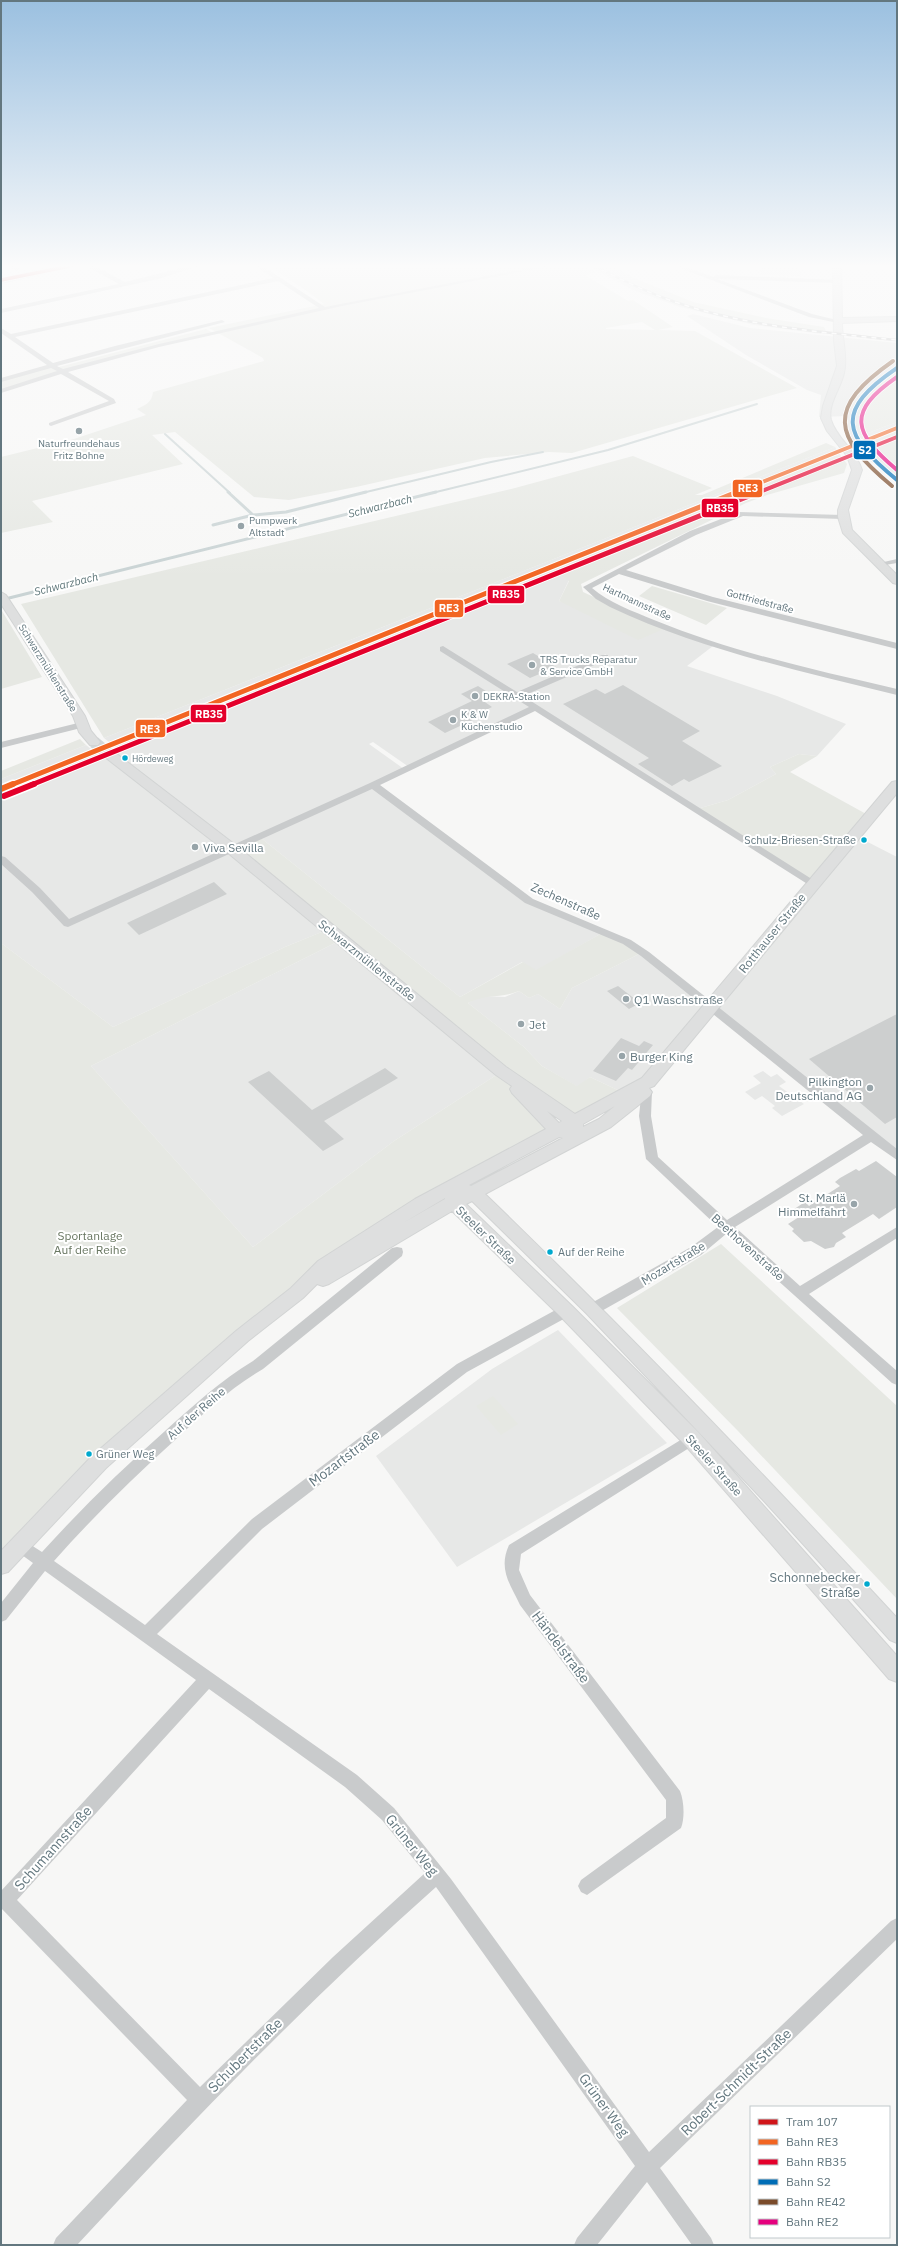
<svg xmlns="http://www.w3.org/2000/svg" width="898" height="2246" font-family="'IBM Plex Sans',sans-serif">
<rect width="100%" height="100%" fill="#f7f7f6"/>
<path fill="#e7e8e7" d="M 586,265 L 601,265 L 642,287 L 703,310 L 757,322 L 822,331 L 821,334 L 754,325 L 680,307 L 633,290 Z
M 760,265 L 799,265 L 801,276 L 761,275 Z
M 693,314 L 750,328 L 897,343 L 897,373 L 872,390 L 858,416 L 860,436 L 897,422 L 897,431 L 868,443 L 870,449 L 897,474 L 897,481 L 864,456 L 851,437 L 847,424 L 848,416 L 819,417 L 821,395 L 807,390 L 746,355 L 687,316 Z
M 835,447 L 841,456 L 836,455 L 114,746 L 104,738 Z
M 559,575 L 569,580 L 559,601 L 664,629 L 713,646 L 687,666 L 777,696 L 846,724 L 817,756 L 799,754 L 770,767 L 776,774 L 728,800 L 697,809 L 520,697 L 604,659 L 606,654 L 516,695 L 531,708 L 409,767 L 373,742 L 369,744 L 404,769 L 236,846 L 324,931 L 285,947 L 113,1027 L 1,943 L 1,798 L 368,646 L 371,648 Z
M 86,745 L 96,753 L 1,792 L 1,779 Z
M 372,787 L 528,902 L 602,933 L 536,971 L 522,962 L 460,997 L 261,838 Z
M 856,836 L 897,857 L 897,1153 L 714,1008 Z
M 337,942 L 501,1072 L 394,1141 L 253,1247 L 91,1066 Z
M 641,953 L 708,1007 L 646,1080 L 624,1093 L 590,1077 L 578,1087 L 542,1066 L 524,1047 L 468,1003 L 481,996 L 505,997 L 519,991 L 529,998 L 538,994 L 560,1009 L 572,988 Z
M 763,1071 L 771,1077 L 777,1074 L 786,1082 L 779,1086 L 804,1104 L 782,1116 L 772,1108 L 775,1106 L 762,1096 L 755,1100 L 745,1092 L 761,1083 L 753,1076 Z
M 558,1330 L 667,1443 L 457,1567 L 376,1456 L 492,1369 Z"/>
<path fill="#e6e8e3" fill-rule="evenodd" d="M 267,265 L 583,265 L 596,272 L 585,275 L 628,301 L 633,300 L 673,327 L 658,330 L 695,331 L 797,388 L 572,453 L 549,452 L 485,458 L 356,487 L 289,500 L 254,497 L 175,432 L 152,435 L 183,464 L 32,501 L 53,522 L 1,533 L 1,457 L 74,439 L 146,415 L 137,409 C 146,405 152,402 153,392 L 264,361 L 263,358 L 209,328 L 324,304 L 304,289 ZM 642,322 L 655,330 L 606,329 L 606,328 Z
M 601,265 L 611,265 L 634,278 L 693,302 L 766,318 L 824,327 L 826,331 C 814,333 799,328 787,327 C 720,317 659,300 601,265 Z
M 206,329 L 213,333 L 150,347 L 1,390 L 1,381 L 52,365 L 55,368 Z
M 897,373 L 897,422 L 860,436 C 859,430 858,423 858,417 C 859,398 881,381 897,373 Z
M 897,431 L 897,474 L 870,449 L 867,443 Z
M 826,443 L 835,447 L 104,738 L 21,604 L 515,488 L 633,456 L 712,488 L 695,495 L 702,495 Z
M 836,455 L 841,456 L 847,464 L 844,473 L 767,495 L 746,503 L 581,584 L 583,592 L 664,629 L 638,640 L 559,601 L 569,581 L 559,575 L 371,648 L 368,646 L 118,749 L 114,746 Z
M 652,586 L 727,608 L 706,625 L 639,596 Z
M 1,609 L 2,611 L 42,677 L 1,689 Z
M 80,739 L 86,745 L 1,779 L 1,771 Z
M 96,753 L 99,757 L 1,798 L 1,792 Z
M 799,754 L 817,756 L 790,772 L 868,815 L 811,880 L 697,809 L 728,800 L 776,774 L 770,767 Z
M 261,838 L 460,997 L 523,962 L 536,970 L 602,933 L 641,953 L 572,988 L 560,1009 L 538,994 L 529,998 L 519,991 C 499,999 487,993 468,1003 L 524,1047 L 542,1066 L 577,1086 L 590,1077 L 624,1093 L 574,1119 L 515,1077 L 236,850 Z
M 324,931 L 337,942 L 91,1066 L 253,1247 L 394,1141 L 501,1072 L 554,1129 L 353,1245 L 1,1560 L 1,943 L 113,1027 L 285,947 Z
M 721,1244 L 897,1406 L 897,1599 L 738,1431 L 617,1308 Z
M 493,1396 L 518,1424 L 501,1435 L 476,1406 Z"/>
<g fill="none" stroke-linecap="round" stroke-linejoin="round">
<path stroke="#c9d3d4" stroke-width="2" d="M 165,434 L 230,493
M 362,493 L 491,462 L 543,452
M 432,493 L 608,450 L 757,404"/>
<path stroke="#c9d3d4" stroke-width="3" d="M 228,492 L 253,515
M 213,525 L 253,515 L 286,512 L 366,492
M 1,600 L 436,492"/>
</g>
<path fill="#cdcfcf" d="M 533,653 L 556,667 L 530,678 L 507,664 Z
M 623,685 L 700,731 L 682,741 L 722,766 L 689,782 L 684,779 L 672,786 L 638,764 L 649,758 L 563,704 L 596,689 L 605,694 Z
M 478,686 L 489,693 L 484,695 L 488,698 L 482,700 L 492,707 L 474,716 L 477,718 L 445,733 L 428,722 L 472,701 L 461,694 Z
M 214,882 L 227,894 L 139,935 L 127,923 Z
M 618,986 L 640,1003 L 629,1009 L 607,991 Z
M 897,1014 L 897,1117 L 885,1124 L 809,1059 Z
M 621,1038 L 639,1046 L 644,1041 L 653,1045 L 632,1070 L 628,1068 L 616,1081 L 593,1071 Z
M 385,1068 L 398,1078 L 324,1121 L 344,1139 L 323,1151 L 248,1082 L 269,1071 L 312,1110 Z
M 876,1161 L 897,1177 L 897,1207 L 879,1219 L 873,1214 L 842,1233 L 846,1237 L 836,1243 L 834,1247 L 825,1249 L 811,1241 L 804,1242 L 792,1231 L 794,1229 L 788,1224 L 799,1217 L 788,1213 L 805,1202 L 809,1206 L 840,1186 L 835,1182 L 840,1178 L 856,1169 L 859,1171 Z"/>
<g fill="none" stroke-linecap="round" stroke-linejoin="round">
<path stroke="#d2d7d8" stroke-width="12" stroke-dasharray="12 5.5" stroke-linecap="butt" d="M 94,742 L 105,751"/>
<defs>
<path id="secondary" d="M 62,265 L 77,265 L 1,283 L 1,279 Z
M 833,265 L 841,265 L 842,318 L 897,317 L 897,321 L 842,323 C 842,339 848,358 844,373 C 841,388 827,405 831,420 C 837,439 856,450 862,470 L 848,510 L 852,530 L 897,575 L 897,584 L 893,583 L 843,533 L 838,517 L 838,510 L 852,470 L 847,456 L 827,431 L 821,418 L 823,406 L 837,366 L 834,341 Z
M 1,592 L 6,595 L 85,716 L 91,731 L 100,742 L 98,745 L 90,745 L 79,732 L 73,716 L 1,604 Z
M 105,747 L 109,748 L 238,847 L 506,1067 L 575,1114 L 642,1078 L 892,782 L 897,781 L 897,793 L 654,1086 L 649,1088 L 652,1092 L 650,1096 L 611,1127 L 485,1194 C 627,1331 763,1473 897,1618 L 897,1643 L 890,1640 L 764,1501 L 587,1314 L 472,1201 L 466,1204 L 572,1306 L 699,1433 L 897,1656 L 897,1682 L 889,1679 L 685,1445 L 560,1316 L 452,1211 L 329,1284 L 323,1286 L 317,1284 L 303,1298 L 248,1341 L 106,1468 L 8,1572 L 1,1574 L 1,1551 L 92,1456 L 236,1331 L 291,1288 L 318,1261 L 415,1199 L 546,1129 L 512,1093 L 510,1089 L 512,1086 L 496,1075 L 228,853 L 101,754 L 99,751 ZM 615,1106 L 599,1119 L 583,1127 L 583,1124 ZM 547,1111 L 562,1121 L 559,1123 ZM 559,1137 L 563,1138 L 471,1186 L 469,1185 ZM 445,1198 L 445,1199 L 403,1223 Z"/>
</defs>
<use href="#secondary" stroke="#d2d4d4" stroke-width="2"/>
<path fill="#c9cbcc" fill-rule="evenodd" d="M 3,265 L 12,265 L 20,269 L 17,271 Z
M 88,265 L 93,265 L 125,282 L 193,265 L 203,265 L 158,279 L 1,313 L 1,309 L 119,284 L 88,267 Z
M 254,265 L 261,265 L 325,307 L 544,265 L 557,265 L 342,306 L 159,347 L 68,372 L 114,399 L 116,403 L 51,426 L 49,425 L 49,423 L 109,401 L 61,374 L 1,393 L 1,389 L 57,371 L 51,368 L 1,382 L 1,378 L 47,365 L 1,333 L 1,328 L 11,334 L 273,278 ZM 278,281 L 319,308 L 159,344 L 63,369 L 57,366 L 225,322 L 222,320 L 115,346 L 53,363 L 15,337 Z
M 672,265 L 680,265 L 713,277 L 716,275 L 840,280 L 838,283 L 717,279 L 812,314 L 841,321 L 838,323 L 809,317 Z
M 739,512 L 843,515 L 847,517 L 843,519 L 743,516 L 696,535 L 626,570 L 713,597 L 897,643 L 897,649 L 707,601 L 619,574 L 592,588 C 609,603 633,611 654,620 C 732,652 815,670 897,689 L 897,695 C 800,671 701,650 610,607 L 596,599 L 583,587 L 690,531 Z
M 897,559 L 897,563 L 879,566 L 875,564 Z
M 443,646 L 517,692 L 602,655 L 608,655 L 608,659 L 523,696 L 818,883 L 817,885 L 809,885 L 535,711 L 380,785 L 533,899 L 631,940 L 649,952 L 897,1149 L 897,1160 L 871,1142 L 735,1227 L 800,1286 L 897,1227 L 897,1238 L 809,1294 L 897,1371 L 897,1385 L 892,1383 L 726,1234 L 701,1255 L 598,1313 L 593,1314 L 588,1313 L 586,1309 L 588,1305 L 691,1247 L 718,1227 L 646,1159 L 639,1116 L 642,1088 L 646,1087 L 652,1091 L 651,1116 L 658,1157 L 727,1220 L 863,1135 L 641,956 L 623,944 L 525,903 L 372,789 L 68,927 L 64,926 L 32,892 L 1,864 L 1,856 L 5,857 L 40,888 L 69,919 L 370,783 L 529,707 L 440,651 L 440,647 Z
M 82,722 L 87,725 L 85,727 L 1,748 L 1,742 Z
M 397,1247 L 402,1248 L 403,1252 L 402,1256 L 263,1369 C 230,1388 203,1414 175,1440 C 133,1478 92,1518 54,1561 L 145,1625 L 252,1519 L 457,1364 L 561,1307 L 566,1306 L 571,1307 L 573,1311 L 571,1315 L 467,1372 L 262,1529 L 157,1634 L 357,1775 L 394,1808 L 451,1879 L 649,2152 L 891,1921 L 897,1918 L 897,1939 L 660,2168 L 711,2238 L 714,2245 L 692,2245 L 647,2182 L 597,2245 L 574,2245 L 577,2238 L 635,2166 L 436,1887 C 309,2000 192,2121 77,2245 L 53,2245 L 56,2238 L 187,2100 L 1,1908 L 1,1891 L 196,1680 L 45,1571 L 6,1620 L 1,1622 L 1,1603 L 33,1563 L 15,1550 L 12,1545 L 15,1540 L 20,1538 L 42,1552 C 81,1509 122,1469 165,1431 C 193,1406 221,1380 253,1361 L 392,1248 ZM 209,1689 L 345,1787 L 382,1820 L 425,1873 L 333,1957 L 200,2087 L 17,1900 Z
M 692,1433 L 697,1435 L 699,1439 L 697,1443 L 521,1554 L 519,1570 L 530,1595 L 680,1791 C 684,1801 685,1818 681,1828 L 587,1895 L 581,1892 L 578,1886 L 581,1880 L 666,1818 L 666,1800 L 520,1605 C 510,1584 498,1569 509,1545 Z"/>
<use href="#secondary" fill="#dedfdf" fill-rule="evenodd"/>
<defs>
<path id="rail" d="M 593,265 C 616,277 640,289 664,298 C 739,326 819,332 897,340"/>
</defs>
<use href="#rail" stroke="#bfc1c1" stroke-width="2.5"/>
<use href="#rail" stroke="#fff" stroke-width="1.5" stroke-dasharray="5" stroke-linecap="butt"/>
<defs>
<path id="rail-1-far2" d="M 735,493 L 897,428"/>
<path id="rail-1-far1" d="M 11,785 L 737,492"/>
<path id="rail-1" d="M 1,789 L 13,784"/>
<path id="rail-2-far2" d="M 757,493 L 897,437"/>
<path id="rail-2-far1" d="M 31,785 L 759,492"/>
<path id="rail-2" d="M 4,796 L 34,784"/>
<path id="rail-3" d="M 897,368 C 834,411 842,435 897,480"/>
<path id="rail-4" d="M 892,486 C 832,436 826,408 893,361"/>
<path id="rail-5" d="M 897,377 C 846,412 853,433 897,470"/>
</defs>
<use href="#rail-1-far2" stroke="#fff" stroke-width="5.5"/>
<use href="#rail-1-far1" stroke="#fff" stroke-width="7"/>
<use href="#rail-1" stroke="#fff" stroke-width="9"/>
<use href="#rail-2-far2" stroke="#fff" stroke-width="5.5"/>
<use href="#rail-2-far1" stroke="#fff" stroke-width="7"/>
<use href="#rail-2" stroke="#fff" stroke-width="9"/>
<use href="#rail-3" stroke="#fff" stroke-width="5.5"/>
<use href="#rail-4" stroke="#fff" stroke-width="5.5"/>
<use href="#rail-5" stroke="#fff" stroke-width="5.5"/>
<use href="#rail-1-far2" stroke="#f26522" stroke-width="4"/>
<use href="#rail-1-far1" stroke="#f26522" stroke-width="5"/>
<use href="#rail-1" stroke="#f26522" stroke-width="6"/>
<use href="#rail-2-far2" stroke="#e4002b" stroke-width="4"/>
<use href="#rail-2-far1" stroke="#e4002b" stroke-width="5"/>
<use href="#rail-2" stroke="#e4002b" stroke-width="6"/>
<use href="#rail-3" stroke="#006db6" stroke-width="4"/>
<use href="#rail-4" stroke="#7a4b2a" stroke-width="4"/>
<use href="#rail-5" stroke="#e5007d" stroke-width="4"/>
<defs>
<path id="tram-1" d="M 1,280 L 75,265"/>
</defs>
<use href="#tram-1" stroke="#fff" stroke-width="5"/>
<use href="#tram-1" stroke="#d01519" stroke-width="3.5"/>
</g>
<linearGradient id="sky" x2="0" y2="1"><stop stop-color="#9bc0e0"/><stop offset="0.46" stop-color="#fbfbfb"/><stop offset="1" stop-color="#fbfbfb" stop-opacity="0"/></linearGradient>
<rect width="898" height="579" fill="url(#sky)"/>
<g fill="#97a4a9" stroke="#fff" stroke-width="1.5">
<circle cx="79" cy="431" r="4"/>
<circle cx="241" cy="526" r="4"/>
<circle cx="532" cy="665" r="4"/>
<circle cx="475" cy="696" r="4"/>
<circle cx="453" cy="720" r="4"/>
<circle cx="195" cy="847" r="4"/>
<circle cx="626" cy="999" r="4"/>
<circle cx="521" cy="1024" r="4"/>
<circle cx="622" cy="1056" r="4"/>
<circle cx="870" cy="1088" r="4"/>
<circle cx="854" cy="1204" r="4"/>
</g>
<g fill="#00a9ce" stroke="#fff" stroke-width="1.5">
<circle cx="125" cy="758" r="3.5"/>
<circle cx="864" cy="840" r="3.5"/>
<circle cx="550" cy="1252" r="3.5"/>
<circle cx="89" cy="1454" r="3.5"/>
<circle cx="867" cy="1584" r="3.5"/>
</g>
<g text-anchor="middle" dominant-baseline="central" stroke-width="4" stroke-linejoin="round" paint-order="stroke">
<g font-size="9" fill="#63777f" stroke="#fff" text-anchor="start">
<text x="132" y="758">Hördeweg</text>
</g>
<g font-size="10" fill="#63777f" stroke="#fff" text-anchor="start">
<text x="79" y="443" text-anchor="middle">Naturfreundehaus<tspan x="79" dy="12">Fritz Bohne</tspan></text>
<text x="249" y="520">Pumpwerk<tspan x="249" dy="12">Altstadt</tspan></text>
<text x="540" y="659">TRS Trucks Reparatur<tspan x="540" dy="12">&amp; Service GmbH</tspan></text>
<text x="483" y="696">DEKRA-Station</text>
<text x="461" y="714">K &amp; W<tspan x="461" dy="12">Küchenstudio</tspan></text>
</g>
<g font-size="10" fill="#63777f" stroke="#fff">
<text transform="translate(760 601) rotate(15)">Gottfriedstraße</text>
<text transform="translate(637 602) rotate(25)">Hartmannstraße</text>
<text transform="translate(48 668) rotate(58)">Schwarzmühlenstraße</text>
</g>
<g font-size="11" font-style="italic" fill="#5e7679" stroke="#fff">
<text transform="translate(380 506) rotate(-14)">Schwarzbach</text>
<text transform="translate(66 584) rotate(-14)">Schwarzbach</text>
</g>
<g font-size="11" fill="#63777f" stroke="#fff" text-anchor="start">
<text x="856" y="840" text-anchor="end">Schulz-Briesen-Straße</text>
<text x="558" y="1252">Auf der Reihe</text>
<text x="96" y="1454">Grüner Weg</text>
</g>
<g font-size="12" fill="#63777f" stroke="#fff" text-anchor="start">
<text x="203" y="847">Viva Sevilla</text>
<text x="634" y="999">Q1 Waschstraße</text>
<text x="529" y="1024">Jet</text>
<text x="630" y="1056">Burger King</text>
<text x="862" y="1081" text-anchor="end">Pilkington<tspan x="862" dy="14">Deutschland AG</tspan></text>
<text x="846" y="1197" text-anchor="end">St. Marlä<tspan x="846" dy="14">Himmelfahrt</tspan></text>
</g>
<g font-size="12" fill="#63777f" stroke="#fff">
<text transform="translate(566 901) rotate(24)">Zechenstraße</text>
<text transform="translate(772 933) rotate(-51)">Rotthauser Straße</text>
<text transform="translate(367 960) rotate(39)">Schwarzmühlenstraße</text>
<text transform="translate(486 1235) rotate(44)">Steeler Straße</text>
<text transform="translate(748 1247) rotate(42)">Beethovenstraße</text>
<text transform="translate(673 1263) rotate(-31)">Mozartstraße</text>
<text transform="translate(196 1413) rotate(-41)">Auf der Reihe</text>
<text transform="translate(714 1465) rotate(48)">Steeler Straße</text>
</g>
<g font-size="12" fill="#697762" stroke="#fff">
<text x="90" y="1235">Sportanlage<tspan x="90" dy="14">Auf der Reihe</tspan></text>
</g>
<g font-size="13" fill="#63777f" stroke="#fff" text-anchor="end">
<text x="860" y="1577">Schonnebecker<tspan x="860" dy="15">Straße</tspan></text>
</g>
<g font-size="14" fill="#63777f" stroke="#fff">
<text transform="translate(344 1458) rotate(-37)">Mozartstraße</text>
<text transform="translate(561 1647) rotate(53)">Händelstraße</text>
<text transform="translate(412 1845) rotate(51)">Grüner Weg</text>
<text transform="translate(53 1848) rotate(-48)">Schumannstraße</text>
<text transform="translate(245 2055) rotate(-45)">Schubertstraße</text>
<text transform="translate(736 2082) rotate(-44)">Robert-Schmidt-Straße</text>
<text transform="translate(604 2105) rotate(54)">Grüner Weg</text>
</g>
</g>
<g stroke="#fff" stroke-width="1.5">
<rect x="853" y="440" width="23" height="20" rx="4" fill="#006db6"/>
<rect x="732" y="479" width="31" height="19" rx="4" fill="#f26522"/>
<rect x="701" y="498" width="38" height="20" rx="4" fill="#e4002b"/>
<rect x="487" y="585" width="38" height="19" rx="4" fill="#e4002b"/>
<rect x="434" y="599" width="30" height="19" rx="4" fill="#f26522"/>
<rect x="190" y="704" width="37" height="19" rx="4" fill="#e4002b"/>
<rect x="135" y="719" width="31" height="19" rx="4" fill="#f26522"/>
</g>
<g font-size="11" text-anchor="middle" font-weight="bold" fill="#fff">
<text x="865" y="454">S2</text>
<text x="748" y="492">RE3</text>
<text x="720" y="512">RB35</text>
<text x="506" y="598">RB35</text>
<text x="449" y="612">RE3</text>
<text x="209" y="718">RB35</text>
<text x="150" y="733">RE3</text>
</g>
<rect width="898" height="2246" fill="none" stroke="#63777f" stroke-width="4"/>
<rect x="750" y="2106" width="140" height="132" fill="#ffffff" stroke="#c1c9cc"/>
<rect x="758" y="2119" width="20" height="6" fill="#d01519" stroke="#c1c9cc"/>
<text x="786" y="2126" font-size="12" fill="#63777f">Tram 107</text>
<rect x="758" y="2139" width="20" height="6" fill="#f26522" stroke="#c1c9cc"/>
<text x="786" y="2146" font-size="12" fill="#63777f">Bahn RE3</text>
<rect x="758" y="2159" width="20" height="6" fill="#e4002b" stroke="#c1c9cc"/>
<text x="786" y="2166" font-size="12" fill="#63777f">Bahn RB35</text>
<rect x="758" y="2179" width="20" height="6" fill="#006db6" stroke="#c1c9cc"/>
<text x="786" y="2186" font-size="12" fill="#63777f">Bahn S2</text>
<rect x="758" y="2199" width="20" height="6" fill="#7a4b2a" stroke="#c1c9cc"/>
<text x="786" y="2206" font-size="12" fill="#63777f">Bahn RE42</text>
<rect x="758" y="2219" width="20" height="6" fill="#e5007d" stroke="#c1c9cc"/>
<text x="786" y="2226" font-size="12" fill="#63777f">Bahn RE2</text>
</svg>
